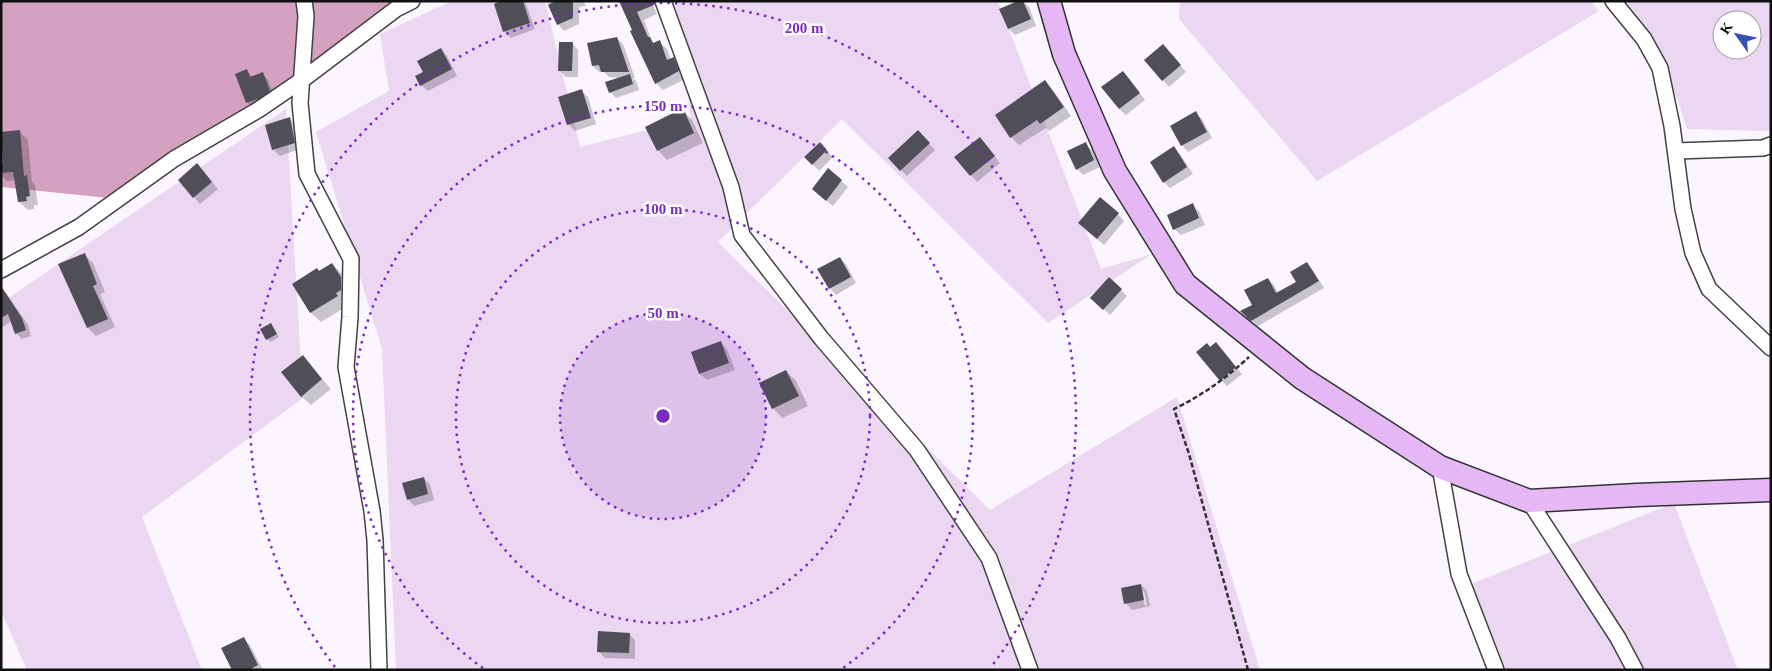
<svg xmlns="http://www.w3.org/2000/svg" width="1772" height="671" font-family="Georgia,serif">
<rect width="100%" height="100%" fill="#faf5fe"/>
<path fill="#ebd7f2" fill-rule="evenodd" d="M 452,1 L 545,1 L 580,147 L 691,119 L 675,2 L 676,1 L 998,1 L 1101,269 L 1152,254 L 1048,323 L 842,119 L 718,242 L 990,510 L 1177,397 L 1260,670 L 396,670 L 382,349 L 316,132 L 389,91 L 380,34 Z
M 1180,1 L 1591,1 L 1599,11 L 1317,181 L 1179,19 Z
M 1621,1 L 1771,1 L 1771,131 L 1687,129 L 1678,101 L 1639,20 ZM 1722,20 L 1752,20 L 1752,50 L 1722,50 Z
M 286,109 L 303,398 L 142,517 L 202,670 L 27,670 L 1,611 L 1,303 Z
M 1674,503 L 1738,670 L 1506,670 L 1471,584 Z"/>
<path fill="#d4a2c0" d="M 1,1 L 412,1 L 118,199 L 1,187 Z"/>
<path fill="#0003" fill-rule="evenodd" d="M 504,1 L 525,1 L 535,29 L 511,38 L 504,31 Z
M 547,1 L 583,1 L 586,6 L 579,7 L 579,24 L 564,31 L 558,24 Z
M 620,1 L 651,1 L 657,14 L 644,20 L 652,41 L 655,44 L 659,42 L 667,49 L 671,60 L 673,59 L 680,66 L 685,79 L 663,90 L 656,83 Z
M 1023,1 L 1029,7 L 1036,26 L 1015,35 L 1009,29 Z
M 617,38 L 623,44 L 635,78 L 632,78 L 636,81 L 639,90 L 616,98 L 610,92 L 620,78 L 609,77 L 603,71 L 599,72 L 593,66 Z
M 572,43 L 578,50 L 578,77 L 566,77 L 560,71 Z
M 441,50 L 447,56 L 457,76 L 428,91 L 421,85 Z
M 1169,52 L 1186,72 L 1169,87 L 1146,61 Z
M 247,71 L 253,77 L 262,74 L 268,80 L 275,97 L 253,108 L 247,102 Z
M 1129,79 L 1145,100 L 1126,115 L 1119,109 Z
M 1045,81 L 1053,90 L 1071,116 L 1049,131 L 1046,128 L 1019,145 L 1011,137 Z
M 581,91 L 588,97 L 596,124 L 575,131 L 568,124 Z
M 683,110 L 692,120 L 703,143 L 667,160 L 658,150 Z
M 1195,113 L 1202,119 L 1212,138 L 1188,152 L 1182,145 Z
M 290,119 L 296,125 L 300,149 L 280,156 L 273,149 Z
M 19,131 L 28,140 L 32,182 L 35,185 L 38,205 L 34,205 L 34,209 L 28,210 L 19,202 L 16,180 L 7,181 L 1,175 L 1,132 Z
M 924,138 L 935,150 L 907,176 L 901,170 Z
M 820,144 L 833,157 L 819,171 L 806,157 Z
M 1085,144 L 1092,150 L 1100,167 L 1083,175 L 1077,169 Z
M 986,145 L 1000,163 L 977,182 L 956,157 Z
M 1174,148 L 1180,154 L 1193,174 L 1170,188 L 1164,182 Z
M 203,171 L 218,189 L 200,204 L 179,180 Z
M 841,181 L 848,187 L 833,206 L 820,195 Z
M 1192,205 L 1199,211 L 1205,225 L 1181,235 L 1174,229 Z
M 1118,214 L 1124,221 L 1104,245 L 1086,230 Z
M 84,254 L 93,263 L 105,292 L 100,294 L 115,327 L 96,336 L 88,328 Z
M 839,258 L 846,264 L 856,283 L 836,295 L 830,288 Z
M 332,264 L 342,274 L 351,288 L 347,306 L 321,322 L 311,313 L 293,285 Z
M 1306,264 L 1312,269 L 1324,288 L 1258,326 L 1248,317 L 1268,279 L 1274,285 L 1278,293 L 1297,282 Z
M 1,288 L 7,294 L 28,325 L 31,336 L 22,339 L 16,333 L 12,321 L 1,328 Z
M 1121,290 L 1127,296 L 1110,315 L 1098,304 Z
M 273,327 L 279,337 L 270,342 L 262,330 Z
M 721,343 L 727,349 L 735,370 L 707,380 L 700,374 L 693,353 Z
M 1211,349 L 1222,350 L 1242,374 L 1227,386 L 1221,380 Z
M 303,357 L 331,389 L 311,405 L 301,396 Z
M 786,371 L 796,381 L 808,406 L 782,418 L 773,408 Z
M 423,478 L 430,484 L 434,500 L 414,506 L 408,499 Z
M 1141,585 L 1147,591 L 1150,606 L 1132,610 L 1126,603 ZM 1141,591 L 1144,591 L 1147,605 L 1145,606 Z
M 629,634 L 635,640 L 635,659 L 605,658 L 598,651 Z
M 243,638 L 250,645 L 263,670 L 233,670 Z"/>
<path fill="#504e58" d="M 500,1 L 523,1 L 530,23 L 503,32 L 494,4 Z
M 556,1 L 573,1 L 573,18 L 557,25 L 548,5 Z
M 619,1 L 654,1 L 654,5 L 637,12 L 648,37 L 650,37 L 653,43 L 660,40 L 667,60 L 674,57 L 679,71 L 655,84 L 630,31 L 632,30 Z
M 1018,1 L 1023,1 L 1031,19 L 1008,29 L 999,9 Z
M 617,37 L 629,72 L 601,72 L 599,65 L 592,66 L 587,43 Z
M 559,42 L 573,42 L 572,71 L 558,71 Z
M 1163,44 L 1181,65 L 1162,81 L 1144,60 Z
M 441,48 L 452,69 L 420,86 L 415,76 L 423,72 L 417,61 Z
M 247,69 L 250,77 L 263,72 L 270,91 L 260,98 L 246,103 L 235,74 Z
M 1123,71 L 1140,93 L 1119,109 L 1101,87 Z
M 630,74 L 633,84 L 609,93 L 605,82 Z
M 1045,80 L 1064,107 L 1040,124 L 1037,120 L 1010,138 L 995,115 Z
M 582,89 L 591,118 L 567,125 L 558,97 Z
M 683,108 L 694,133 L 657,151 L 645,127 Z
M 1196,111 L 1207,132 L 1181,146 L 1170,126 Z
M 290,117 L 295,143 L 272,150 L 265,125 Z
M 20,130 L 24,176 L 27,175 L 30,196 L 26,197 L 27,201 L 18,202 L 13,172 L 1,173 L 1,162 L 3,162 L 1,132 Z
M 918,130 L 930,143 L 900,171 L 888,158 Z
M 980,137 L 995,156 L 970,176 L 954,157 Z
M 820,142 L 827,150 L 812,165 L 804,157 Z
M 1086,142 L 1094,160 L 1076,170 L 1067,151 Z
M 1174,146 L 1187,167 L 1163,183 L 1150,162 Z
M 197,163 L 212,182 L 193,198 L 178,180 Z
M 828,168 L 842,180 L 826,201 L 812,189 Z
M 1100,197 L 1119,213 L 1097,239 L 1078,223 Z
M 1193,203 L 1199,218 L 1173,230 L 1167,215 Z
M 85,253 L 97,284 L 93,286 L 108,319 L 87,328 L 58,264 Z
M 840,257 L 851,277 L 829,289 L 817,269 Z
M 1307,262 L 1319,281 L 1251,321 L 1240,311 L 1252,305 L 1244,290 L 1268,278 L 1276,293 L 1296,282 L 1290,272 Z
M 332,263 L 341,277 L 341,290 L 336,293 L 338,296 L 310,313 L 292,284 L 317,268 L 319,271 Z
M 1109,277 L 1122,289 L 1103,310 L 1090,298 Z
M 1,286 L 22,318 L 26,330 L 15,334 L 8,314 L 1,318 Z
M 271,323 L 277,334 L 266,340 L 260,329 Z
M 721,341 L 729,363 L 699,374 L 691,352 Z
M 1216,342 L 1236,367 L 1220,381 L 1196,352 L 1207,343 L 1210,347 Z
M 303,355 L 322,379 L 301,397 L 281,372 Z
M 786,370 L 799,396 L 772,409 L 759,383 Z
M 424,477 L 428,494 L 407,500 L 402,483 Z
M 1141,584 L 1144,600 L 1124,604 L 1121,588 Z
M 598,631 L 630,633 L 629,653 L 597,652 Z
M 244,637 L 258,665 L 249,670 L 232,670 L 221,648 Z"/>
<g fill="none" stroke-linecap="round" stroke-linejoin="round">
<defs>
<path id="street" d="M 304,1 L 306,16 L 300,103 L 307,174 L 351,259 L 350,317 L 346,367 L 372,511 L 375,540 L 379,670
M 663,1 L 731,187 L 742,235 L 821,338 L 917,450 L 989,558 L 1030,670
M 1613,1 L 1644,39 L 1660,68 L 1672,126 L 1683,209 L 1693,253 L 1709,289 L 1771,348
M 1676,151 L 1763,148 L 1771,145
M 1,270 L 79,227 L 174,159 L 258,110 L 302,80 L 396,9 L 412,1
M 1440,467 L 1459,574 L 1496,670
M 1529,501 L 1618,638 L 1635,670"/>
<path id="secondary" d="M 1049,1 L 1064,54 L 1115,171 L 1185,284 L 1302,378 L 1440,467 L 1529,501 L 1637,495 L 1771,490"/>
</defs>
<use href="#street" stroke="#434343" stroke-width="18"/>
<use href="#secondary" stroke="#323232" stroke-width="25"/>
<path stroke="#323232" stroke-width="2.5" stroke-dasharray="5 2.5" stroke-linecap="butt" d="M 1248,670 L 1189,454 L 1174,409 C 1203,395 1226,378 1249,357"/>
<use href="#street" stroke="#fff" stroke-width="15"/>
<use href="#secondary" stroke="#e5b8f5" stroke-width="22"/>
</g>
<circle cx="663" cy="416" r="103" fill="#7b2cbf" fill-opacity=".12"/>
<g fill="none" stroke="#7b2cbf" stroke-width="2.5" stroke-dasharray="2.5 5">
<circle cx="663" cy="416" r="103"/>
<circle cx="663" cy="416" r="207"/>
<path d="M483 668A310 310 0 1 1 843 668"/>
<path d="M335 667A413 413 0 1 1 991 667"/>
</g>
<circle cx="663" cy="416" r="8" fill="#7b2cbf" stroke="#fff" stroke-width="2.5"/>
<g font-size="15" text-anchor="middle" font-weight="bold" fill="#7b2cbf" stroke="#fff" stroke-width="5" stroke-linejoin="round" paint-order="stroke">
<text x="804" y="33">200 m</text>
<text x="663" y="111">150 m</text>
<text x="663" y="214">100 m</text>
<text x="663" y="318">50 m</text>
</g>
<rect width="1772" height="671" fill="none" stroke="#101010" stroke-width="5"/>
<g transform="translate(1737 35) rotate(303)"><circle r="24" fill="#ffffff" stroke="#9f9f9f"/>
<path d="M0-4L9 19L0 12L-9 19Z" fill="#3851b0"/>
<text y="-8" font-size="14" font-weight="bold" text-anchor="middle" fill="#101010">K</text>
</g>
</svg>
